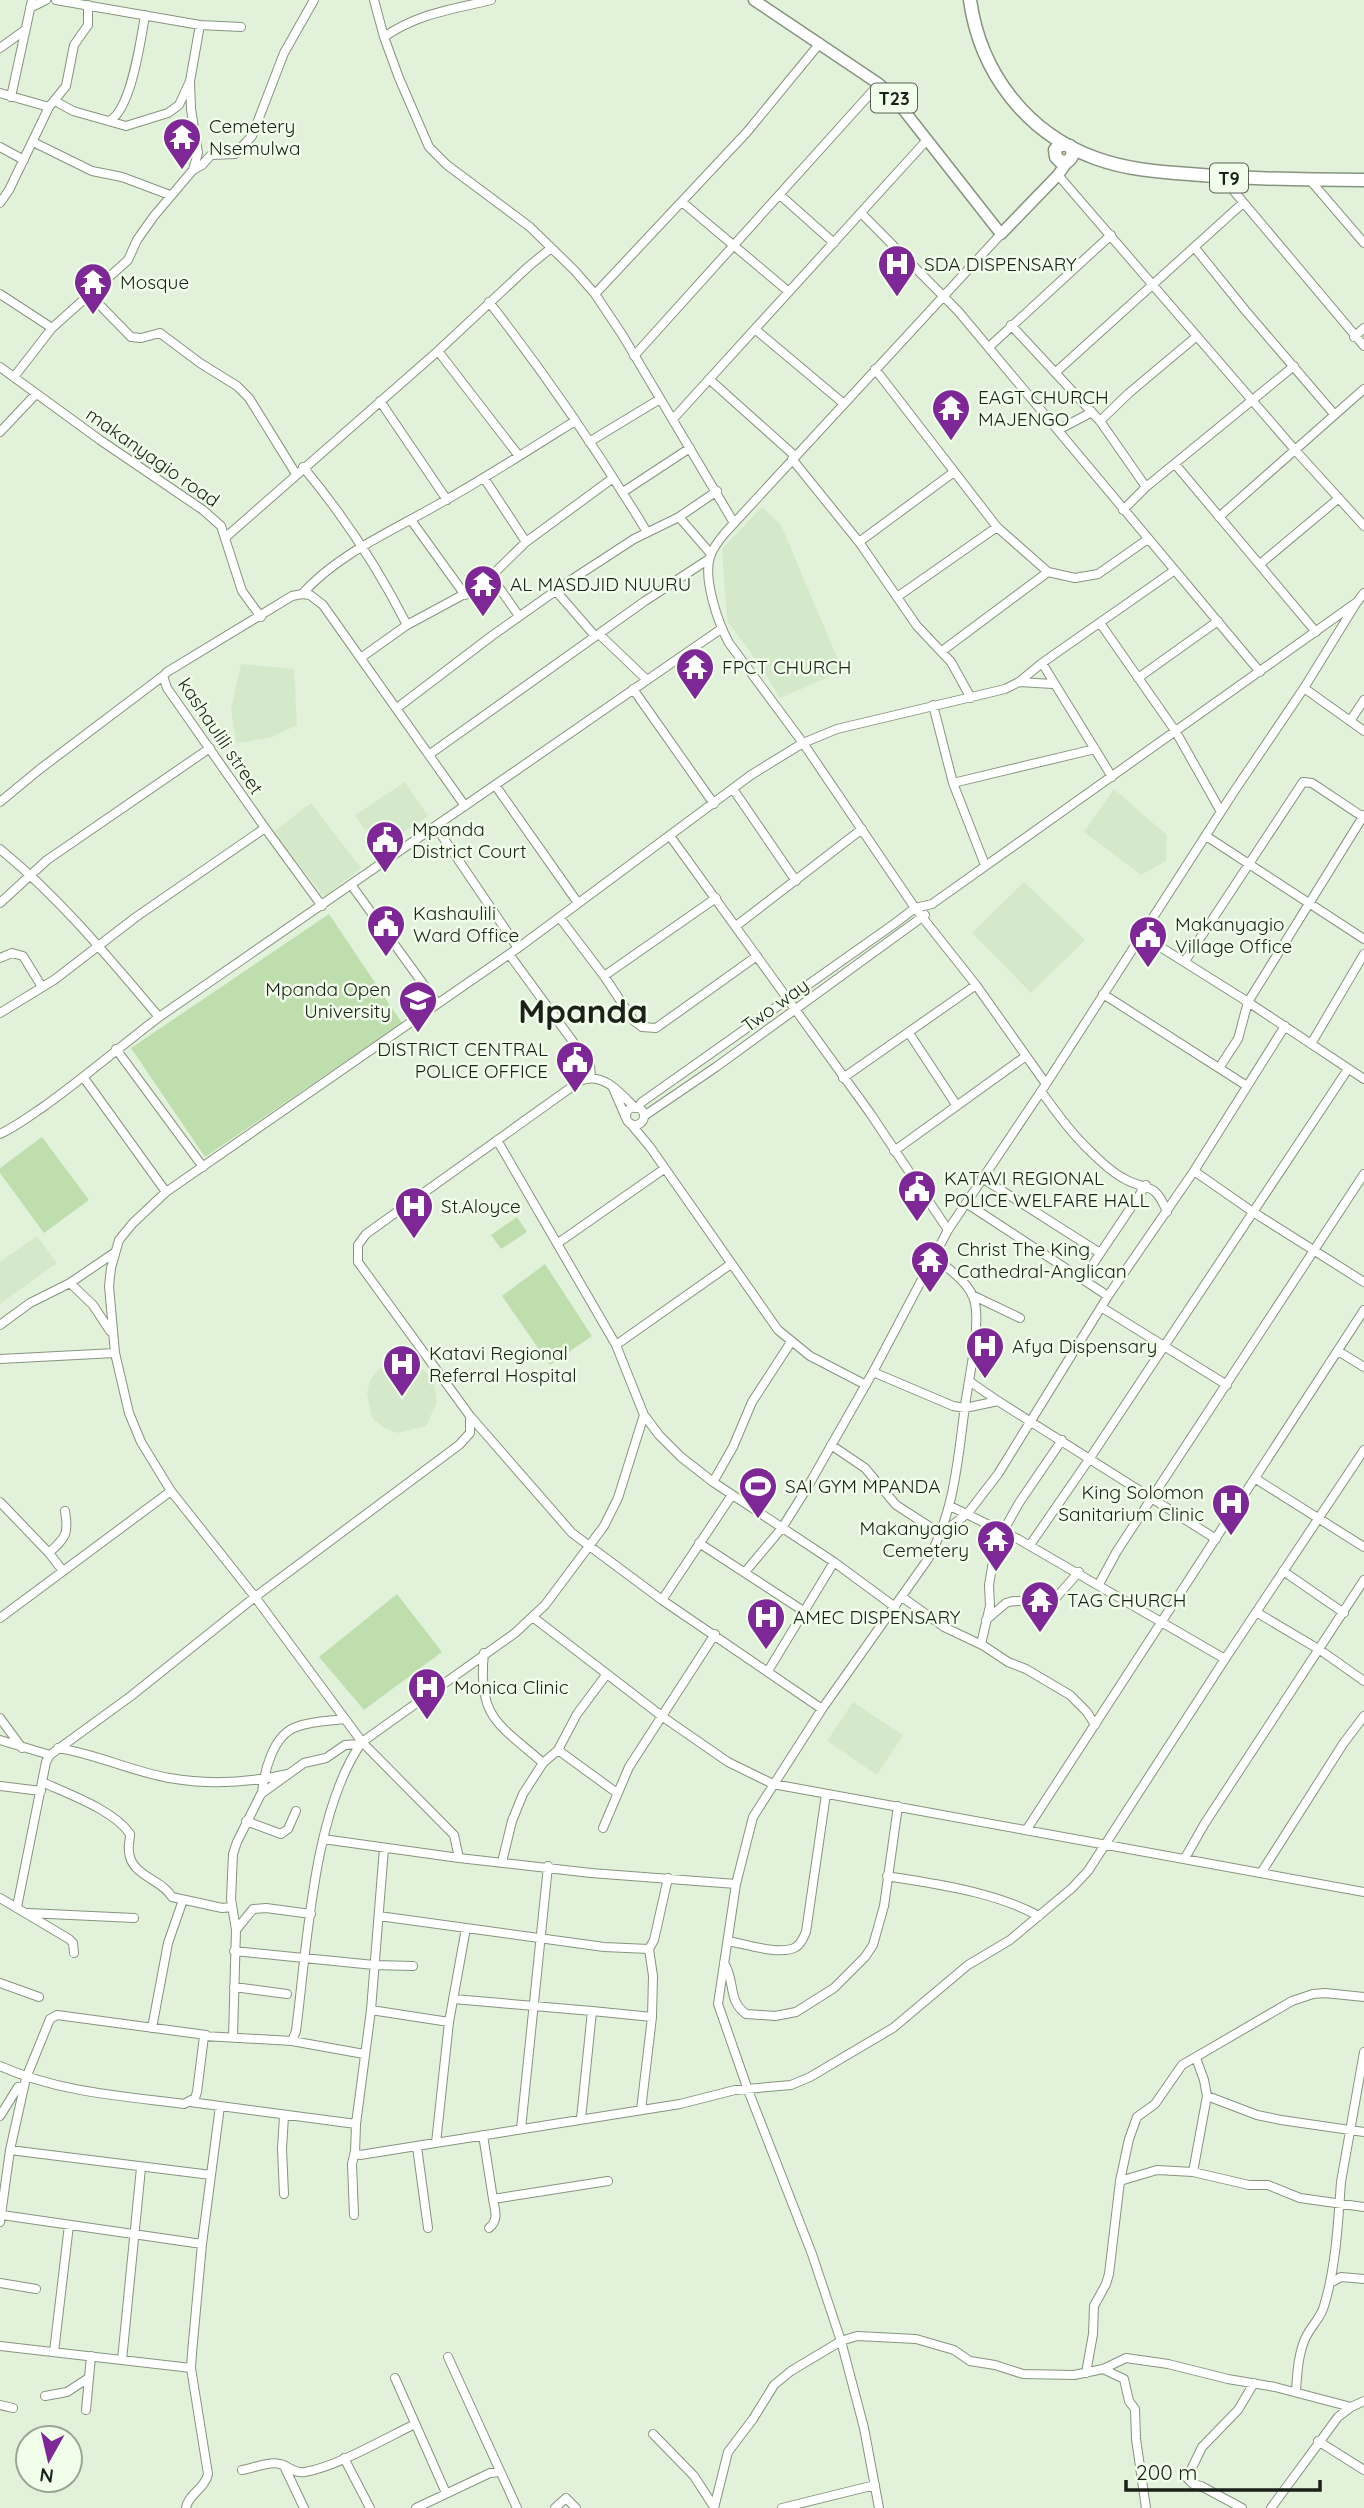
<svg xmlns="http://www.w3.org/2000/svg" width="1364" height="2508" font-family="Quicksand,sans-serif">
<rect width="100%" height="100%" fill="#e2f2da"/>
<path fill="#d4e9ca" d="M 762,507 L 781,525 L 843,671 L 780,698 L 758,662 L 727,621 L 722,549 Z
M 241,664 L 294,669 L 297,725 L 270,738 L 236,743 L 231,709 Z
M 405,782 L 428,816 L 378,849 L 355,815 Z
M 1114,789 L 1167,835 L 1166,861 L 1141,875 L 1084,832 Z
M 311,803 L 361,868 L 324,897 L 273,832 Z
M 1024,882 L 1085,940 L 1031,993 L 972,933 Z
M 37,1236 L 57,1263 L 0,1304 L 0,1262 Z
M 394,1362 L 414,1363 L 433,1378 L 437,1402 L 426,1426 L 398,1433 L 384,1428 L 372,1418 L 367,1393 L 370,1380 L 379,1369 Z
M 853,1702 L 903,1735 L 877,1775 L 827,1741 Z"/>
<path fill="#bedeae" d="M 329,914 L 402,1023 L 205,1157 L 131,1048 Z
M 42,1137 L 89,1200 L 44,1233 L 0,1173 L 0,1168 Z
M 517,1217 L 527,1232 L 501,1249 L 491,1235 Z
M 545,1264 L 592,1336 L 550,1365 L 502,1296 Z
M 397,1594 L 442,1652 L 364,1710 L 319,1657 Z"/>
<g fill="none" stroke-linecap="round" stroke-linejoin="round">
<defs>
<path id="minor" d="M 56,0 L 200,25 L 241,27
M 374,0 L 384,37 L 399,78 L 429,147 L 447,165 L 530,227 L 575,271 L 595,294 L 623,336 L 734,523
M 30,8 L 46,0
M 384,37 C 419,13 451,10 491,0
M 0,48 L 25,30
M 0,93 L 49,107
M 11,97 L 32,0
M 55,101 L 73,111 L 126,126 L 168,113 L 179,105 L 190,81 L 200,25
M 109,121 C 131,111 141,39 145,15
M 33,142 L 92,171 L 122,177 L 170,195
M 0,147 L 24,160
M 193,170 L 202,165 L 211,155 L 235,154 L 252,136 L 284,53 L 314,0
M 1058,175 L 1295,450 L 1364,526
M 1222,177 L 1364,346
M 1310,180 L 1364,243
M 780,195 L 834,243
M 682,202 L 789,292
M 0,203 L 9,190 L 49,107 L 66,86 L 74,45 L 88,25 L 88,5
M 862,214 L 958,311 L 1260,672
M 1001,234 L 725,533 C 719,540 713,548 710,557 C 703,579 718,623 729,643 L 803,743 L 915,908 L 976,985 L 1046,1084
M 1195,248 L 1245,310 L 1334,414
M 0,294 L 52,328
M 89,294 L 131,337 L 141,338 L 160,333 L 200,363 L 237,386 L 249,398 L 296,474
M 595,294 L 747,132 L 820,43
M 489,302 C 546,375 599,453 647,532
M 1011,325 L 1100,421 L 1146,487
M 756,330 L 843,403
M 1354,337 L 1364,328
M 989,347 L 1111,235
M 438,351 L 519,456
M 634,356 L 879,84
M 0,367 L 100,440 L 203,510 L 221,526 L 242,591 L 261,617
M 875,369 L 997,527 L 1048,572 L 1075,578 L 1098,574 L 1148,539
M 1056,372 L 1243,203
M 14,377 L 52,328 L 128,260 L 137,240 L 154,216 L 193,170 L 198,153 L 191,109 L 190,81
M 709,379 L 795,456
M 380,401 L 447,500
M 673,419 L 927,140
M 1100,421 L 1129,393 L 1197,336
M 1058,430 L 1092,412
M 0,432 L 36,394
M 589,442 L 660,399
M 792,459 L 859,542 L 917,626 L 951,662 L 971,698
M 1175,464 L 1316,632
M 303,467 C 344,516 378,568 407,625
M 484,478 L 526,542
M 623,492 L 690,448
M 1123,510 L 1146,487 L 1294,366
M 679,517 L 711,554
M 1219,517 L 1364,389
M 411,520 L 465,595
M 226,537 L 438,351 L 529,266 L 551,248
M 859,542 L 954,472
M 1260,564 L 1339,498
M 491,576 L 519,616
M 556,591 L 595,636
M 302,594 C 338,554 390,532 437,505 C 484,479 529,450 575,421
M 897,597 L 997,527
M 1100,623 L 1176,732 L 1220,810
M 599,634 L 647,680
M 942,651 L 1048,572
M 362,657 L 407,625 L 483,584 L 526,542 L 613,478
M 1042,663 L 1112,777
M 1138,678 L 1218,621
M 1019,682 L 1053,684
M 1304,688 L 1364,731
M 633,689 L 714,804
M 933,705 L 953,783 L 985,865
M 397,708 L 493,635 L 571,580 L 634,539 L 679,517 L 717,491
M 1350,721 L 1364,700
M 430,754 L 645,601 L 709,559
M 953,783 L 1095,749
M 495,785 L 578,903
M 733,789 L 796,881
M 0,802 L 40,769 L 163,676
M 436,827 L 518,948
M 670,836 L 870,1113 L 948,1230
M 1206,836 L 1364,939
M 0,849 C 60,898 109,958 159,1017
M 352,886 L 437,1003
M 0,903 L 47,860 L 210,748
M 322,906 L 265,828 L 167,688 L 163,676 L 167,672 L 292,596 L 302,594 L 310,595 L 323,605 L 465,806
M 560,918 L 604,976 L 634,1021 L 642,1027 L 656,1028 L 757,956
M 736,926 L 862,829
M 1143,936 L 1248,1002 L 1364,1079
M 509,954 L 590,1065 L 591,1077
M 0,958 L 12,953 L 23,956 L 42,987
M 1185,961 L 1303,782 L 1312,783 L 1363,817
M 604,976 L 716,898
M 1103,994 L 1247,1086
M 0,1013 L 54,980 L 136,917 L 265,828
M 909,1033 L 957,1106
M 1311,1044 L 1364,954
M 116,1049 L 203,1167
M 1219,1068 L 1238,1039 L 1248,1002 L 1364,815
M 84,1078 L 166,1192
M 843,1078 L 976,985
M 613,1088 L 626,1118
M 1041,1091 C 1055,1111 1071,1133 1089,1150 C 1099,1160 1110,1171 1123,1178 C 1146,1192 1154,1179 1167,1212
M626 1116a9 9 0 1 1 18 0a9 9 0 1 1-18 0Z
M 635,1108 C 620,1092 602,1071 580,1081 L 366,1234 L 358,1245 L 358,1262 L 470,1416 L 572,1533 L 662,1600 L 822,1709
M 637,1108 L 642,1102 L 894,924 L 915,908 L 932,904 L 1357,602 L 1364,593
M 644,1116 L 716,1067 L 925,915
M 630,1123 L 650,1147 L 778,1330 L 810,1356 L 866,1385
M 0,1134 C 17,1126 31,1115 46,1105 C 85,1077 121,1046 159,1017 L 721,629
M 497,1140 L 616,1345 L 644,1415 L 659,1435 L 681,1457 L 713,1482 L 834,1562 L 895,1607
M 894,1151 L 1026,1056
M 1194,1171 L 1253,1212 L 1364,1282
M 982,1178 L 1100,1253
M 966,1203 L 1108,1296
M 558,1243 L 664,1169
M 1083,1279 L 1146,1185
M 70,1283 L 93,1305 L 110,1331
M 972,1295 L 1020,1318
M 1101,1307 L 1227,1385
M 0,1325 L 30,1303 L 70,1283 L 114,1253
M 616,1345 L 731,1264
M 1338,1351 L 1364,1367
M 0,1359 L 115,1353
M 873,1372 L 953,1406 L 965,1408 L 998,1401
M 969,1381 L 998,1401 L 1216,1539
M 831,1445 L 865,1468 L 896,1505 L 941,1534 L 968,1513 L 998,1474 L 1108,1296 L 1194,1171 L 1285,1026
M 1256,1479 L 1364,1547
M 713,1482 L 733,1447 L 752,1402 L 791,1342
M 0,1502 L 49,1553 L 63,1571
M 950,1506 L 1018,1539 L 1225,1659
M 699,1543 L 805,1612
M 1030,1545 L 1090,1458 L 1348,1069
M 49,1553 C 66,1537 69,1534 65,1511
M 1283,1571 L 1344,1613
M 745,1572 L 782,1528 L 807,1488 L 873,1372 L 948,1230 L 1046,1084 L 1233,793 L 1304,688 L 1357,602
M 1099,1584 L 1117,1551 L 1364,1174
M 902,1597 L 944,1627 L 984,1646 L 1008,1662 L 1026,1669 L 1070,1695 L 1087,1712 L 1095,1725
M 662,1600 L 732,1495
M 1256,1612 L 1320,1650 L 1364,1681
M 0,1618 L 171,1491
M 534,1618 L 663,1717 L 728,1762 L 773,1784 L 1364,1892
M 986,1620 L 1006,1603 L 1013,1601 L 1052,1602 L 1079,1572
M 981,1644 L 990,1606 L 989,1585 L 996,1544 L 1019,1503 L 1062,1440
M 484,1653 C 477,1718 499,1724 543,1763
M 768,1671 L 834,1562
M 0,1718 L 22,1748
M 0,1740 L 50,1755
M 58,1748 C 96,1754 131,1771 169,1778 C 209,1785 248,1783 288,1774
M 558,1750 L 617,1793
M 42,1782 C 68,1794 114,1810 130,1834 C 130,1840 128,1846 129,1852 C 131,1876 162,1879 172,1897 L 222,1908 L 231,1907
M 0,1786 L 41,1791
M 262,1793 C 264,1772 273,1735 296,1727 C 311,1721 329,1721 345,1719
M 246,1821 L 281,1834 L 288,1829 L 296,1811
M 603,1828 L 629,1767 L 715,1634
M 1027,1829 L 1364,1310
M 323,1839 L 459,1858 L 591,1873 L 736,1884
M 384,1848 L 371,2010 L 356,2124 L 355,2153 L 360,2155 L 680,2104 L 735,2090 L 791,2085 L 810,2077 L 893,2028 L 968,1965 L 1010,1940 L 1072,1888 L 1088,1871 L 1225,1659 L 1364,1450
M 459,1858 L 454,1835 L 362,1742 L 255,1597 L 171,1491 L 141,1442 L 129,1413 L 115,1353 L 109,1286 L 111,1268 L 119,1240 L 133,1223 L 166,1192 L 518,948 L 751,775 L 803,743 L 837,729 L 1005,689 L 1019,682 L 1042,663 L 1175,570
M 1185,1858 L 1205,1823 L 1364,1580
M 502,1862 L 512,1821 L 523,1794 L 543,1763 L 558,1750 L 577,1714 L 606,1675
M 1261,1873 L 1343,1744 L 1364,1716
M 887,1876 C 940,1885 992,1891 1039,1916
M 0,1898 L 69,1939 L 73,1943 L 74,1953
M 17,1907 L 46,1762 L 50,1755 L 131,1696 L 255,1597 L 459,1445 L 470,1433 L 470,1419
M 28,1913 L 134,1918
M 379,1916 L 604,1947 L 649,1949 L 653,1976 L 652,2017 L 641,2110
M 236,1930 L 253,1909 L 266,1908 L 311,1914
M 728,1941 C 745,1944 781,1956 796,1947 C 802,1943 803,1938 806,1932 L 826,1794
M 649,1949 L 654,1940 L 668,1878
M 234,1951 L 374,1965 L 413,1966
M 724,1963 C 736,1982 727,2000 746,2014 L 775,2016 L 796,2012 L 834,1988 L 865,1957 L 873,1945 L 884,1906 L 898,1806
M 0,1983 L 39,1997
M 234,1987 L 287,1994
M 454,1999 L 592,2011 L 581,2119
M 371,2010 L 449,2022
M 592,2011 L 652,2017
M 152,2028 L 168,1943 L 183,1900
M 233,2037 L 236,1930 L 231,1899 L 233,1854 L 237,1842 L 261,1794 L 304,1763 L 326,1758 L 345,1745 L 360,1744
M 292,2041 L 364,2054
M 0,2066 C 58,2092 121,2096 184,2104 L 195,2098 L 197,2092 L 204,2036 L 292,2041 L 296,2031 C 307,1947 313,1811 362,1742 L 515,1633 L 545,1605 L 604,1526 L 618,1498 L 644,1415
M 1207,2096 L 1257,2115 L 1281,2120 L 1364,2132
M 190,2102 L 356,2124
M 0,2116 L 18,2087 L 24,2086
M 521,2129 L 548,1866
M 483,2135 L 493,2199 L 608,2181
M 436,2143 L 449,2022 L 466,1928
M 417,2147 L 428,2228
M 10,2150 L 211,2175
M 1193,2172 L 1207,2096 L 1204,2080 L 1196,2058
M 1120,2181 L 1157,2170 L 1193,2172 L 1249,2185 L 1268,2185 L 1300,2198 L 1364,2207
M 284,2194 L 282,2149 L 284,2116
M 2,2215 L 202,2244
M 354,2215 L 352,2164 L 355,2151
M 0,2222 L 10,2150 L 26,2078 L 50,2019 L 57,2015 L 206,2035
M 489,2228 C 499,2220 495,2210 493,2199
M 0,2283 L 36,2289
M 1330,2283 L 1341,2277 L 1364,2279
M 0,2346 L 191,2368
M 54,2352 L 69,2225
M 448,2357 L 517,2508
M 122,2360 L 141,2168
M 1103,2369 L 1124,2379 L 1129,2401 L 1135,2409 L 1136,2439 L 1146,2508
M 1086,2373 L 1093,2334 L 1094,2306 L 1106,2284 L 1109,2274 L 1120,2181 L 1129,2139 L 1137,2117 L 1155,2104 L 1182,2065 L 1292,2001 L 1313,1994 L 1325,1993 L 1364,1997
M 395,2378 L 446,2493
M 1296,2392 C 1297,2375 1298,2355 1305,2339 C 1310,2327 1321,2318 1324,2306 C 1336,2267 1338,2223 1341,2182 L 1364,2052
M 45,2396 L 67,2392 L 87,2379
M 0,2405 L 13,2408
M 86,2410 L 91,2356
M 653,2434 L 694,2476 L 714,2507
M 1318,2441 L 1364,2470
M 344,2458 L 370,2508
M 284,2466 L 304,2508
M 242,2470 C 253,2468 270,2461 280,2464 C 289,2466 294,2474 305,2472 C 336,2467 386,2438 415,2424
M 186,2508 C 188,2494 205,2489 208,2474 L 191,2368 L 192,2353 L 202,2244 L 220,2106
M 416,2508 L 490,2473 L 500,2472
M 555,2508 L 566,2498 L 576,2508
M 714,2508 L 728,2452 L 753,2419 L 774,2385 L 791,2371 L 841,2341 L 857,2336 L 916,2339 L 954,2350 L 970,2361 L 995,2365 L 1023,2374 L 1074,2375 L 1103,2369 L 1126,2358 L 1168,2364 L 1228,2379 L 1275,2387 L 1351,2407
M 782,2508 L 875,2485
M 879,2508 L 864,2428 L 841,2341 L 812,2254 L 748,2090 L 718,2004 L 736,1884 L 753,1817 L 822,1709 L 928,1559 C 956,1509 958,1454 966,1399 C 970,1373 980,1327 975,1303 C 971,1283 947,1268 933,1256
M 1242,2508 L 1201,2486 L 1193,2484 L 1187,2478 L 1202,2447 L 1238,2410 L 1254,2383
M 1271,2508 L 1338,2417 L 1351,2407 L 1364,2401"/>
<path id="major" d="M 754,0 L 879,84 L 895,99 L 1001,234 L 1058,175 L 1068,161"/>
<path id="highway" d="M 970,0 C 980,72 1026,133 1095,158 C 1125,169 1157,172 1189,174 C 1247,179 1306,180 1364,180
M 1067,145 L 1059,145 L 1055,150 L 1056,157 L 1061,162 L 1068,161 C 1073,157 1074,152 1070,146"/>
</defs>
<use href="#minor" stroke="#86947e" stroke-width="10"/>
<use href="#major" stroke="#86947e" stroke-width="13"/>
<use href="#highway" stroke="#86947e" stroke-width="15"/>
<use href="#minor" stroke="#fff" stroke-width="8"/>
<use href="#major" stroke="#fff" stroke-width="10"/>
<use href="#highway" stroke="#fff" stroke-width="12"/>
</g>
<defs>
<symbol id="temple-pin" viewBox="-11 -11 22 30"><path d="M0 17L-7.5 6A9.5 9.5 0 1 1 7.5 6Z" fill="#7e2796" stroke="#f1feea"/><path d="M0-6L5-2H3V0L6.5 2.5H4V6H1.5V3h-3V6H-4V2.5H-6.5L-3 0V-2H-5Z" fill="#fff"/></symbol>
<symbol id="hospital-pin" viewBox="-11 -11 22 30"><path d="M0 17L-7.5 6A9.5 9.5 0 1 1 7.5 6Z" fill="#7e2796" stroke="#f1feea"/><path d="M-5-5h3v3.5h4V-5h3V5h-3V1.5h-4V5h-3Z" fill="#fff"/></symbol>
<symbol id="civic-pin" viewBox="-11 -11 22 30"><path d="M0 17L-7.5 6A9.5 9.5 0 1 1 7.5 6Z" fill="#7e2796" stroke="#f1feea"/><path d="M-.6-6.5H3V-4.5H.6V-3L4-1V1h2V6H-6V1h2V-1L-.6-3ZM-1.2 2.5V6h2.4V2.5Z" fill="#fff"/></symbol>
<symbol id="university-pin" viewBox="-11 -11 22 30"><path d="M0 17L-7.5 6A9.5 9.5 0 1 1 7.5 6Z" fill="#7e2796" stroke="#f1feea"/><path d="M0-5L7-2L0 1L-7-2ZM-4 1L0 2.5L4 1V4Q0 6-4 4Z" fill="#fff"/></symbol>
<symbol id="stadium-pin" viewBox="-11 -11 22 30"><path d="M0 17L-7.5 6A9.5 9.5 0 1 1 7.5 6Z" fill="#7e2796" stroke="#f1feea"/><path d="M0-5a6.5 5 0 1 0 0 10a6.5 5 0 1 0 0-10ZM-3.5-1.8h7v3.6h-7Z" fill="#fff"/></symbol>
</defs>
<g fill-rule="evenodd">
<use href="#temple-pin" x="160" y="115" width="44" height="60"/>
<use href="#hospital-pin" x="875" y="242" width="44" height="60"/>
<use href="#temple-pin" x="71" y="260" width="44" height="60"/>
<use href="#temple-pin" x="929" y="386" width="44" height="60"/>
<use href="#temple-pin" x="461" y="562" width="44" height="60"/>
<use href="#temple-pin" x="673" y="645" width="44" height="60"/>
<use href="#civic-pin" x="363" y="818" width="44" height="60"/>
<use href="#civic-pin" x="364" y="902" width="44" height="60"/>
<use href="#civic-pin" x="1126" y="913" width="44" height="60"/>
<use href="#university-pin" x="396" y="978" width="44" height="60"/>
<use href="#civic-pin" x="553" y="1038" width="44" height="60"/>
<use href="#civic-pin" x="895" y="1167" width="44" height="60"/>
<use href="#hospital-pin" x="392" y="1184" width="44" height="60"/>
<use href="#temple-pin" x="908" y="1238" width="44" height="60"/>
<use href="#hospital-pin" x="963" y="1324" width="44" height="60"/>
<use href="#hospital-pin" x="380" y="1342" width="44" height="60"/>
<use href="#stadium-pin" x="736" y="1464" width="44" height="60"/>
<use href="#hospital-pin" x="1209" y="1481" width="44" height="60"/>
<use href="#temple-pin" x="974" y="1517" width="44" height="60"/>
<use href="#temple-pin" x="1018" y="1578" width="44" height="60"/>
<use href="#hospital-pin" x="744" y="1595" width="44" height="60"/>
<use href="#hospital-pin" x="405" y="1665" width="44" height="60"/>
</g>
<g text-anchor="middle" dominant-baseline="central" stroke-width="5" stroke-linejoin="round" paint-order="stroke">
<g fill="#f1feea" stroke="#5b6357" stroke-width="2">
<rect x="871" y="83.5" width="46" height="29" rx="5"/>
<rect x="1210" y="163.5" width="38" height="29" rx="5"/>
</g>
<g font-size="18" font-weight="bold" fill="#1b2118">
<text x="894" y="98">T23</text>
<text x="1229" y="178">T9</text>
</g>
<g font-size="19" fill="#1b2118" stroke="#f1feea" text-anchor="start">
<text x="209" y="126">Cemetery<tspan x="209" dy="22">Nsemulwa</tspan></text>
<text x="924" y="264">SDA DISPENSARY</text>
<text x="120" y="282">Mosque</text>
<text x="978" y="397">EAGT CHURCH<tspan x="978" dy="22">MAJENGO</tspan></text>
<text x="510" y="584">AL MASDJID NUURU</text>
<text x="722" y="667">FPCT CHURCH</text>
<text x="412" y="829">Mpanda<tspan x="412" dy="22">District Court</tspan></text>
<text x="413" y="913">Kashaulili<tspan x="413" dy="22">Ward Office</tspan></text>
<text x="1175" y="924">Makanyagio<tspan x="1175" dy="22">Village Office</tspan></text>
<text x="391" y="989" text-anchor="end">Mpanda Open<tspan x="391" dy="22">University</tspan></text>
<text x="548" y="1049" text-anchor="end">DISTRICT CENTRAL<tspan x="548" dy="22">POLICE OFFICE</tspan></text>
<text x="944" y="1178">KATAVI REGIONAL<tspan x="944" dy="22">POLICE WELFARE HALL</tspan></text>
<text x="441" y="1206">St.Aloyce</text>
<text x="957" y="1249">Christ The King<tspan x="957" dy="22">Cathedral-Anglican</tspan></text>
<text x="1012" y="1346">Afya Dispensary</text>
<text x="429" y="1353">Katavi Regional<tspan x="429" dy="22">Referral Hospital</tspan></text>
<text x="785" y="1486">SAI GYM MPANDA</text>
<text x="1204" y="1492" text-anchor="end">King Solomon<tspan x="1204" dy="22">Sanitarium Clinic</tspan></text>
<text x="969" y="1528" text-anchor="end">Makanyagio<tspan x="969" dy="22">Cemetery</tspan></text>
<text x="1067" y="1600">TAG CHURCH</text>
<text x="793" y="1617">AMEC DISPENSARY</text>
<text x="454" y="1687">Monica Clinic</text>
</g>
<g font-size="19" fill="#1b2118" stroke="#f1feea">
<text transform="translate(153 457) rotate(35)">makanyagio road</text>
<text transform="translate(221 736) rotate(56)">kashaulili street</text>
<text transform="translate(775 1005) rotate(-36)">Two way</text>
</g>
<g font-size="33" font-weight="bold" fill="#1b2118" stroke="#f1feea">
<text x="583" y="1010">Mpanda</text>
</g>
</g>
<g transform="translate(49 2459) rotate(188)"><circle r="33" fill="#f1feea" stroke="#9ba696" stroke-width="2"/>
<path d="M0-5L12 26L0 18L-12 26Z" fill="#7e2796"/>
<text y="-10" font-size="19" font-weight="bold" text-anchor="middle" fill="#1b2118">N</text>
</g>
<path d="M1126 2480v10h194v-10" fill="none" stroke="#1b2118" stroke-width="3.5"/>
<text x="1136" y="2480" font-size="21" fill="#1b2118" stroke="#f1feea" stroke-width="5" paint-order="stroke">200 m</text>
</svg>
